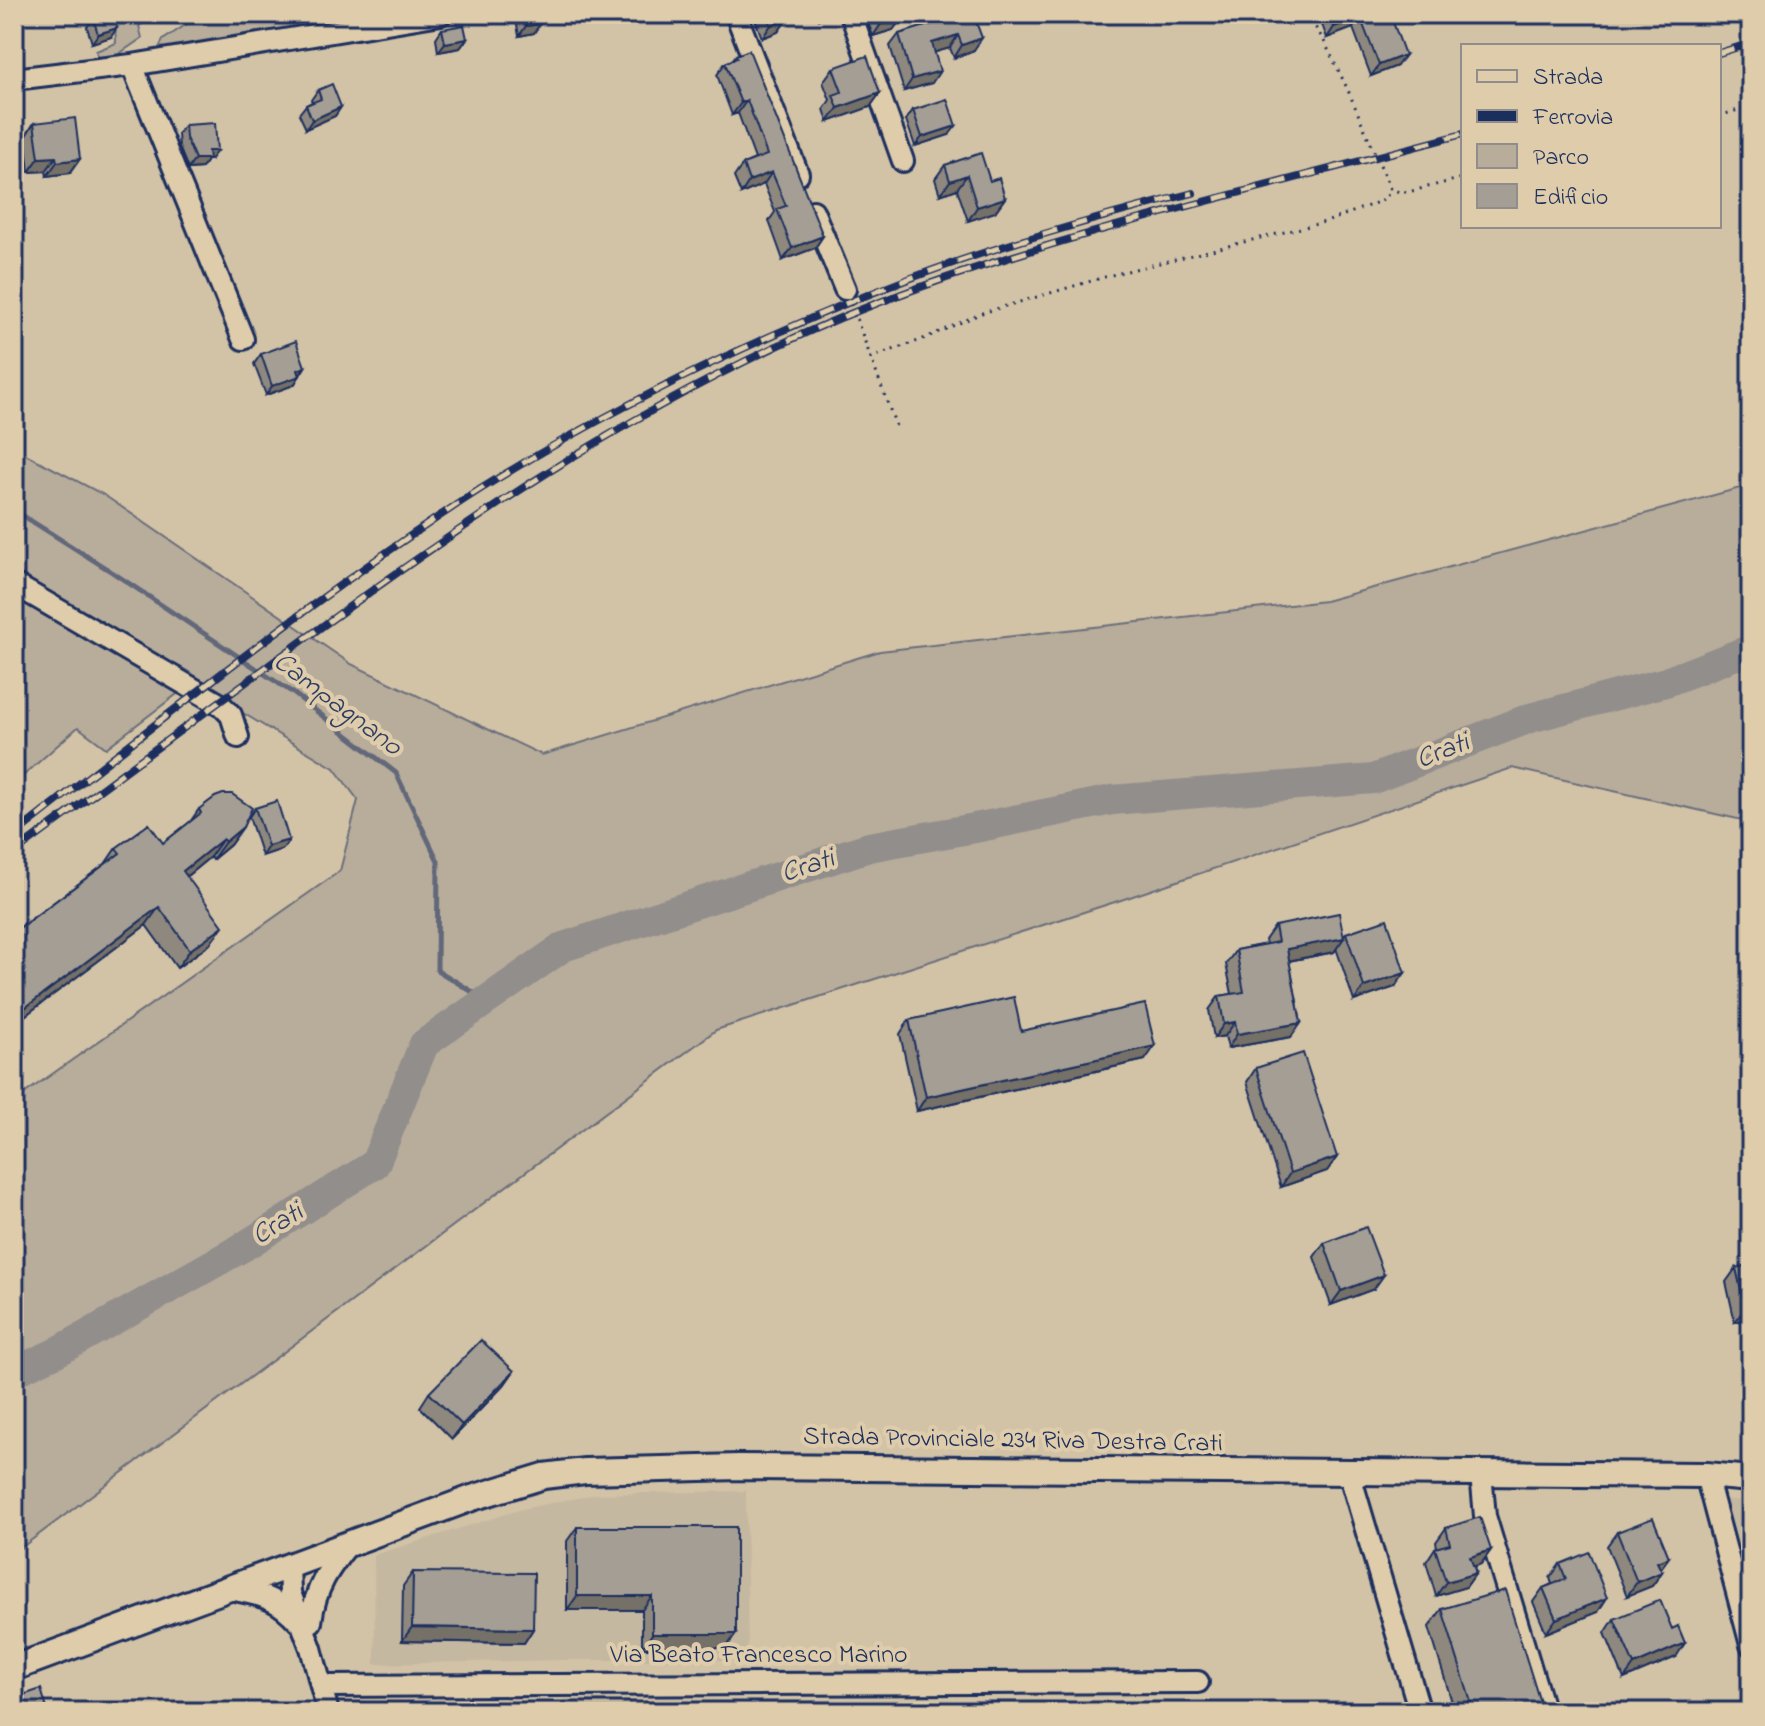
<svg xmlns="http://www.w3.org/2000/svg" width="1765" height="1726" font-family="'Indie Flower',sans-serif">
<rect width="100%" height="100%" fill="#d3c3a6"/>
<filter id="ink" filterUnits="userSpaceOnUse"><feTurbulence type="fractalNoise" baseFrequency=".0125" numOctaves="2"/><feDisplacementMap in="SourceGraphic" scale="16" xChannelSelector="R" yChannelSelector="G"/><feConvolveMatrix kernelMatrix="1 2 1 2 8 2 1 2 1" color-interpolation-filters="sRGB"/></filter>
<g filter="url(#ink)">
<path fill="#c5b8a1" d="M746 1491 748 1660H564L375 1664 374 1555 522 1509 596 1494Z
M1722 1499 1751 1501V1598Z
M564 1699 683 1701 686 1712H568Z
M915 1699 1090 1703 1092 1712H753L750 1701Z"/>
<path fill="#b8ad9b" stroke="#6a6e7c" stroke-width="2" d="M136 14H156L139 26 142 38 110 60 100 64 96 51 116 43 115 25Z
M202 14H335L342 16 343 14H370L371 16 161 51 159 48 163 40Z
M14 448 104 495 351 664 542 755 880 651 1325 601 1751 485V822L1512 768 1118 901 716 1030 14 1553V1101L340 871 358 800 334 768 14 575Z
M14 596 181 691 106 748 78 727 14 784Z"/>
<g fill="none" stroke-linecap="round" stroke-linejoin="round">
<path stroke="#62687a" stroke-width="5" d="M14 510 112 572 293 693 396 773 438 861 437 970 476 994 510 984"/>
<path stroke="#928e8c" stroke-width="30" d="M14 1372 55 1353 243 1247 375 1164 424 1044 563 947 869 847 975 828 1112 800 1373 779 1530 718 1666 682 1751 649"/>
<g stroke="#1b2f5e" stroke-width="26">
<path id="minor" d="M736 14 798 174
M851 14 903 161
M132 65 243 339
M14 79 132 65 441 14
M813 211 845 289
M14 584 221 705 231 715 238 737
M1349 1472 1420 1712
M1481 1474 1485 1516 1544 1712
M1706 1475 1751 1645
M289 1564 290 1593 311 1648 328 1712
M225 1588C258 1595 275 1595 299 1622
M311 1622C315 1587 329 1568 350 1542
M321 1686 1198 1682"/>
</g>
<g stroke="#1b2f5e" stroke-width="30">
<path id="major" d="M14 1668 472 1498 544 1476 585 1471 739 1467 1706 1475 1751 1479"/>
</g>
<path stroke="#1b2f5e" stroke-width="3" stroke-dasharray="2 6" stroke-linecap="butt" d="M1307 14 1324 41 1347 88 1390 188 1399 192H1408L1463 178
M1719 116 1751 106
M851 304 896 426
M870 358 921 340 982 313 1115 274 1329 221 1386 199 1390 188"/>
<use href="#minor" stroke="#dfccaa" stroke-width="20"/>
<use href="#major" stroke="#dfccaa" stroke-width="24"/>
<g stroke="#1b2f5e" stroke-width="8">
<path id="rail" d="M1719 53 1751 43
M14 835C166 716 317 595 479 490 554 443 633 401 712 363 801 321 890 283 983 253 1053 230 1123 211 1193 193
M14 853C100 790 186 726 272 663 451 531 635 404 840 318 954 271 1073 237 1192 205 1283 181 1373 158 1463 134"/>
</g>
<use href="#rail" stroke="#dfccaa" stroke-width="5" stroke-dasharray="15" stroke-linecap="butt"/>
</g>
<path fill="#8e887f" stroke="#1b2f5e" stroke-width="2" d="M515 14H539L534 33 519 36Z
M753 14H785L787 19 778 32 762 38Z
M865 14H901L902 18 893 30 873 36Z
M937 14H992L976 20 974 50 954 58 950 48 935 52 932 83 904 91 890 46 899 34 940 22Z
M1318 14H1390L1397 66 1371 76 1353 28 1327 38Z
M93 18 111 37 92 43 87 27Z
M442 29 467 39 460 48 438 52 436 38Z
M736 55 823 236 815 248 783 260 769 221 775 212 764 184 741 194 734 177 743 164 755 159 738 113 732 115 717 75 725 63 732 60Z
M833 68 880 93 870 107 828 122 824 109 830 100 823 82Z
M318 90 341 107 335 116 306 129 299 114 306 105 312 102 311 100Z
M913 110 949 135 915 146 906 120Z
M34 123 70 173 47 176 46 171 29 172 25 137Z
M185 125 210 160H207L202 168 188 169 179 147 178 134Z
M945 165 990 181 1005 198 995 212 968 221 957 189 940 195 935 179Z
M261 354 305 367 294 385 266 395 254 364Z
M255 808 289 840 283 849 262 856 249 817Z
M199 809 243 827 230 845 212 860 210 857 187 876 210 944 177 968 146 925 14 1024V932L105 864 116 848 163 843 190 822Z
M1275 926 1343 936 1346 933 1395 987 1354 1001 1336 948 1334 952 1289 961 1301 1023 1291 1037 1228 1048 1225 1036 1214 1038 1209 1010 1219 996 1232 994 1226 964 1236 950 1266 944 1265 940Z
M909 1020 1021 1031 1145 1060 917 1111 900 1034Z
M1256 1068 1337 1157 1327 1171 1281 1187 1247 1082Z
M1324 1243 1374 1289 1331 1305 1314 1257Z
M1736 1268 1751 1319 1735 1322 1726 1282Z
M514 1371 504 1385 452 1439 420 1407 429 1393Z
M577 1527 736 1634 726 1648H642V1610H567V1541Z
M1446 1528 1491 1550 1481 1564 1474 1567 1476 1573 1466 1587 1436 1596 1426 1562 1435 1548 1437 1547 1436 1542Z
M1617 1532 1669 1557 1660 1569 1662 1572 1652 1586 1627 1596 1607 1546Z
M1560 1564 1598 1612 1546 1633 1533 1602 1543 1588 1552 1584 1550 1578Z
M413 1572 533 1629 524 1643 402 1641 403 1586Z
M1442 1609 1543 1712H1455L1429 1627Z
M1614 1619 1676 1657 1624 1679 1605 1633Z"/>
<path fill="#746f68" stroke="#1b2f5e" stroke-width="2" d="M822 14H835L819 19Z
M971 14H992L964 25Z
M1360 17 1353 28 1327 38 1334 27Z
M902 18 893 30 873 36 881 24Z
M787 19 778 32 762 38 771 25Z
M540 24 534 33 519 36 526 26Z
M117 28 111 37 92 43 98 34Z
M958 35 950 48 923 56 932 43Z
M982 38 974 50 954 58 962 45Z
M467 39 460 48 438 52 445 43Z
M1405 55 1397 66 1371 76 1379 65Z
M940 71 932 83 904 91 912 79Z
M880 93 870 107 828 122 838 108Z
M747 100 738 113 732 115 741 103Z
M341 107 335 116 306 129 312 120Z
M956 126 949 135 915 146 922 137Z
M208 151H217L210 160H207L202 168 188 169 195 159Z
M56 157 46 171 29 172 39 158Z
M80 159 70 173 47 176 57 162Z
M772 172 764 184 741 194 749 181Z
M967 175 957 189 940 195 950 181Z
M1005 198 995 212 968 221 977 207Z
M823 236 815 248 783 260 792 248Z
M305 367 294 385 266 395 272 386 298 370Z
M243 827 230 845 212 860 225 842Z
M223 839 210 857 171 889 183 871Z
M289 840 283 849 262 856 268 846Z
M159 907 146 925 14 1024V1016Z
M223 926 210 944 177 968 190 950Z
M1344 938 1334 952 1277 963 1287 949Z
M1405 973 1395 987 1354 1001 1364 987Z
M1235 1022 1225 1036 1214 1038 1224 1024Z
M1301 1023 1291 1037 1228 1048 1237 1034Z
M1155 1046 1145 1060 917 1111 926 1097Z
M1337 1157 1327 1171 1281 1187 1290 1173Z
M1384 1275 1374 1289 1331 1305 1341 1291Z
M1751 1307V1319L1735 1322 1745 1308Z
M514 1371 504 1385 452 1439 462 1425Z
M1491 1550 1481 1564 1461 1571 1470 1557Z
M1669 1557 1659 1571 1657 1562Z
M1662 1572 1652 1586 1627 1596 1637 1582Z
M1476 1573 1466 1587 1436 1596 1446 1582Z
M577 1596H652L642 1610H567Z
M1607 1598 1598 1612 1546 1633 1556 1619Z
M412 1627 533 1629 524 1643 402 1641Z
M652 1634H736L726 1648H642Z
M1685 1643 1676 1657 1624 1679 1634 1665Z"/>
<path fill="#a59e94" stroke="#1b2f5e" stroke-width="2" d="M105 14H113L117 28 98 34 93 18Z
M524 14H539L540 24 526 26Z
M766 14H785L787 19 771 25Z
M878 14H901L902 18 881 24Z
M950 14H973L982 38 962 45 958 35 932 43 940 71 912 79 899 34 952 18Z
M1329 14H1390L1405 55 1379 65 1360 17 1334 27Z
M464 25 467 39 445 43 442 29Z
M749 50 823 236 792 248 777 209 786 206 772 172 749 181 743 164 767 155 747 100 741 103 725 63 737 58 736 55Z
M867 56 880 93 838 108 833 95 842 92 833 68Z
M332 84 341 107 312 120 306 105 321 99 318 90Z
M947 99 956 126 922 137 913 110Z
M75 118 80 159 57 162 56 157 39 158 34 123Z
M215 123 217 151H208L209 159H195L186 138 185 125Z
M981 153 990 181 999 178 1005 198 977 207 967 175 950 181 945 165Z
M296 341 305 367 298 370 300 376 272 386 261 354Z
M223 794H232L252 808 243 827 225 842 223 839 183 871 223 926 190 950 159 907 14 1016V932L120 853 116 848 149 824 163 843 201 813 199 809 215 797Z
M277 801 289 840 268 846 255 808Z
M1339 913 1344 938 1287 949 1301 1023 1237 1034 1235 1022 1224 1024 1219 996 1244 992 1236 950 1278 942 1275 926Z
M1387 919 1405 973 1364 987 1346 933Z
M1014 997 1021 1031 1145 1004 1155 1046 926 1097 909 1020Z
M1303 1053 1337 1157 1290 1173 1256 1068Z
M1366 1227 1384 1275 1341 1291 1324 1243Z
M1751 1264V1307L1745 1308 1736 1268Z
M481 1340 514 1371 462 1425 429 1393Z
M1480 1517 1491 1550 1470 1557 1476 1573 1446 1582 1435 1548 1450 1544 1446 1528Z
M1653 1518 1669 1557 1657 1562 1662 1572 1637 1582 1617 1532Z
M577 1527H736V1634H652V1596H577Z
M1589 1552 1607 1598 1556 1619 1543 1588 1566 1579 1560 1564Z
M413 1572 534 1573 533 1629 412 1627Z
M1505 1590 1543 1712H1474L1442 1609Z
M1660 1600 1672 1629 1678 1626 1685 1643 1634 1665 1614 1619Z
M41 1689 48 1712H14V1698Z
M446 1703 449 1712H414Z
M1088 1704 1090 1712H1061Z
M840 1709H892V1712H840Z"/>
</g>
<g text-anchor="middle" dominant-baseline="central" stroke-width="8" stroke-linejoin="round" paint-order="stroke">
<g font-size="26" fill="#1b2f5e" stroke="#dfccaa">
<text transform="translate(1013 1441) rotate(1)">Strada Provinciale 234 Riva Destra Crati</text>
<text x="759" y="1656">Via Beato Francesco Marino</text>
</g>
<g font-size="28" font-style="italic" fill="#2d3d65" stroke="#dfccaa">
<text transform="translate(337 705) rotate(37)">Campagnano</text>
<text transform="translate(1443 752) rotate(-21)">Crati</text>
<text transform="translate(808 867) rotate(-18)">Crati</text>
<text transform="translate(278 1225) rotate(-32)">Crati</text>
</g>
</g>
<rect width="1765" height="1726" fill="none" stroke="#dfccaa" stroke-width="48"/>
<rect x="24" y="24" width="1717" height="1678" fill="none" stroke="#1b2f5e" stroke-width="3" filter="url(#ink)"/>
<rect x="1461" y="44" width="260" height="184" fill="#dfccaa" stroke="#918d8c" stroke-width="2"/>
<rect x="1477" y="70" width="40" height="12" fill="#dfccaa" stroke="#918d8c" stroke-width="2"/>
<text x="1533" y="84" font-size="24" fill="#1b2f5e">Strada</text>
<rect x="1477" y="110" width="40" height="12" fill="#1b2f5e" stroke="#918d8c" stroke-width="2"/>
<text x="1533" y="124" font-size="24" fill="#1b2f5e">Ferrovia</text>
<rect x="1477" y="144" width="40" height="24" fill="#b8ad9b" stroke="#918d8c" stroke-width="2"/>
<text x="1533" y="164" font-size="24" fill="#1b2f5e">Parco</text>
<rect x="1477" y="184" width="40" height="24" fill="#a59e94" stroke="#918d8c" stroke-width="2"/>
<text x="1533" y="204" font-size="24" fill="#1b2f5e">Edificio</text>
</svg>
